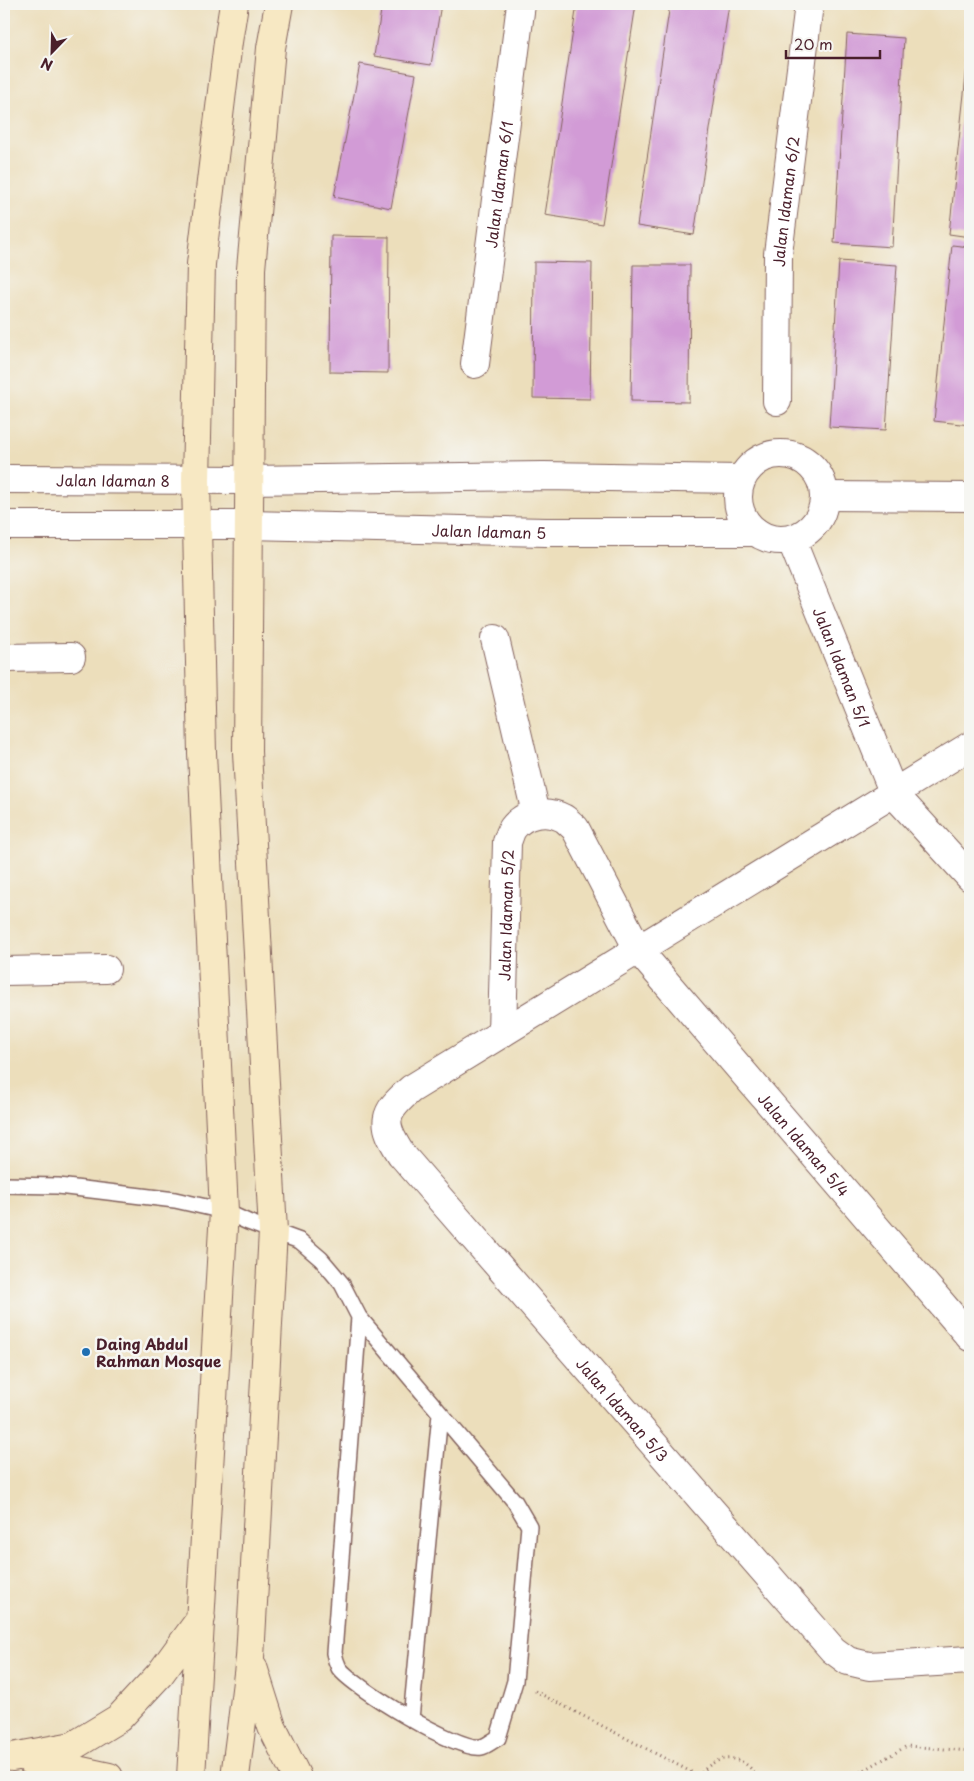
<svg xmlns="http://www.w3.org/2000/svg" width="974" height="1781" font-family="'Playpen Sans',sans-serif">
<rect width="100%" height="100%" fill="#f6f6f2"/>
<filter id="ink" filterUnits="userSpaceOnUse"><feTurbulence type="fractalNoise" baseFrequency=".02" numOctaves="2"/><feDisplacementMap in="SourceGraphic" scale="10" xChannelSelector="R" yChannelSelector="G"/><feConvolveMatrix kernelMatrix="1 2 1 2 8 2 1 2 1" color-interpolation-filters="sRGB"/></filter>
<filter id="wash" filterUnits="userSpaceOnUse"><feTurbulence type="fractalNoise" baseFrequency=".0096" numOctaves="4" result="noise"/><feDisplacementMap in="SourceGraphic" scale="20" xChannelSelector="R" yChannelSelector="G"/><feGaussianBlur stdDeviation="1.12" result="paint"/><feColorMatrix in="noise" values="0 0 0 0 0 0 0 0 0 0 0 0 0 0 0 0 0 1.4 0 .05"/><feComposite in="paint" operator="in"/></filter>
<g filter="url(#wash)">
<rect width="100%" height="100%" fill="#ecdebb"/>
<g id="blocks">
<path fill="#d29bd6" d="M382 4H441L431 65 374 56Z
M577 4H636L602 224 545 215Z
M670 4H729L694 235 637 226Z
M847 34 904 38 892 247 834 243Z
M969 47H970V237L949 234Z
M360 64 416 74 391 208 334 197Z
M331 236 389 237 388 373 330 372Z
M952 245 970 247V425L934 421Z
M839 261 897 265 886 430 829 427Z
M534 262 592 263 590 399 533 398Z
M633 265H690L689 402 631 401Z"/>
</g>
</g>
<g filter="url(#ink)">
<use href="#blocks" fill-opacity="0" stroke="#83625d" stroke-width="1"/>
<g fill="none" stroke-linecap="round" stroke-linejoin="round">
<g stroke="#83625d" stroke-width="18">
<path id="service" d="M4 1185 58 1186 175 1200 224 1211 248 1222 300 1241 321 1259 342 1284 359 1317 515 1502 529 1526 515 1681 498 1738C493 1740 487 1746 481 1747 457 1751 354 1688 339 1668 337 1664 335 1658 334 1653L359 1317
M411 1719 440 1414"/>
</g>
<g stroke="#83625d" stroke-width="30">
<g id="minor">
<path id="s1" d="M475 364 521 4"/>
<path id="s2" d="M777 401 778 254 809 4"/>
<circle cx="781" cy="497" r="43"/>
<path id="s3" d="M4 479 249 480 543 476 741 479"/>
<path d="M825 496 970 497"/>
<path id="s4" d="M4 525H248L546 532H756"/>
<path id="s5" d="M791 539 894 794 970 877"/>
<path d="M495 639 536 813"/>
<path d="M4 658 71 657"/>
<path id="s6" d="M970 746 411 1089C382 1114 381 1123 401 1154L833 1650 848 1661 869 1666 970 1660"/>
<path d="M4 971 106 969"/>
<path id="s7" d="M502 1033 507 842C509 838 510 832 513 828 524 813 547 809 563 818 567 820 571 825 575 828L639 951 970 1337"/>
</g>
</g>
<g stroke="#83625d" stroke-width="30">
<path id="secondary" d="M253 1667 272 1727 297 1777
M12 1757 73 1746 119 1718 160 1674 201 1618
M30 1760 109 1777
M191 1777 224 1211 202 753 196 480 201 264 228 42 234 4
M235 1777 250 1658 273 1231 247 752 251 269 271 48 279 4"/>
</g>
<path stroke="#83625d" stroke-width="3" stroke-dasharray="1 4" stroke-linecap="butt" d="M535 1691 699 1776
M699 1777C714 1753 743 1752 757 1777
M852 1777 907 1746 970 1751"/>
<use href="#service" stroke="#fff" stroke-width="15"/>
<use href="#minor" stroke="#fff" stroke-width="28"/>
<use href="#secondary" stroke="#f7e8c3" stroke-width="28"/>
</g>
</g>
<circle fill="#1f6fb2" stroke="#f6f6f2" stroke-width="2" cx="86" cy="1352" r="5"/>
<g text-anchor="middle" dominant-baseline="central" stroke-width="5" stroke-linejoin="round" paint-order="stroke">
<g font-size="15" fill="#4a1f2b" stroke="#f6f6f2">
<text stroke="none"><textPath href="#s1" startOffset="181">Jalan Idaman 6/1</textPath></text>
<text stroke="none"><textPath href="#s2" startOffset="200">Jalan Idaman 6/2</textPath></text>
<text stroke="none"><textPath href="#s3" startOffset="109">Jalan Idaman 8</textPath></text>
<text stroke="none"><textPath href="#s4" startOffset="485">Jalan Idaman 5</textPath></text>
<text stroke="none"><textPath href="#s5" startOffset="138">Jalan Idaman 5/1</textPath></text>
<text stroke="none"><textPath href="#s7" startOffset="118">Jalan Idaman 5/2</textPath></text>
<text stroke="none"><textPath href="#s7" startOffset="670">Jalan Idaman 5/4</textPath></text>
<text stroke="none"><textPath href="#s6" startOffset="1071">Jalan Idaman 5/3</textPath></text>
</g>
<g font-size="15" font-weight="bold" fill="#4a1f2b" stroke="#f6f6f2" text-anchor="start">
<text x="96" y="1343">Daing Abdul<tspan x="96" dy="17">Rahman Mosque</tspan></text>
</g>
</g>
<rect width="974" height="1781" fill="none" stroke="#f6f6f2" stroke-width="20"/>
<g transform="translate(52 52) rotate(203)" stroke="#f6f6f2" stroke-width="4" paint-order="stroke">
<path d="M0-4L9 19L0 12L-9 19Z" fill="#4a1f2b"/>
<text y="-8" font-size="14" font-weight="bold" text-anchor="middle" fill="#4a1f2b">N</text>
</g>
<path d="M786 50v8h94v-8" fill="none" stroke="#4a1f2b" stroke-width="2.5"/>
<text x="794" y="50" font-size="15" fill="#4a1f2b" stroke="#f6f6f2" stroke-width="4" paint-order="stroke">20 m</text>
</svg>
